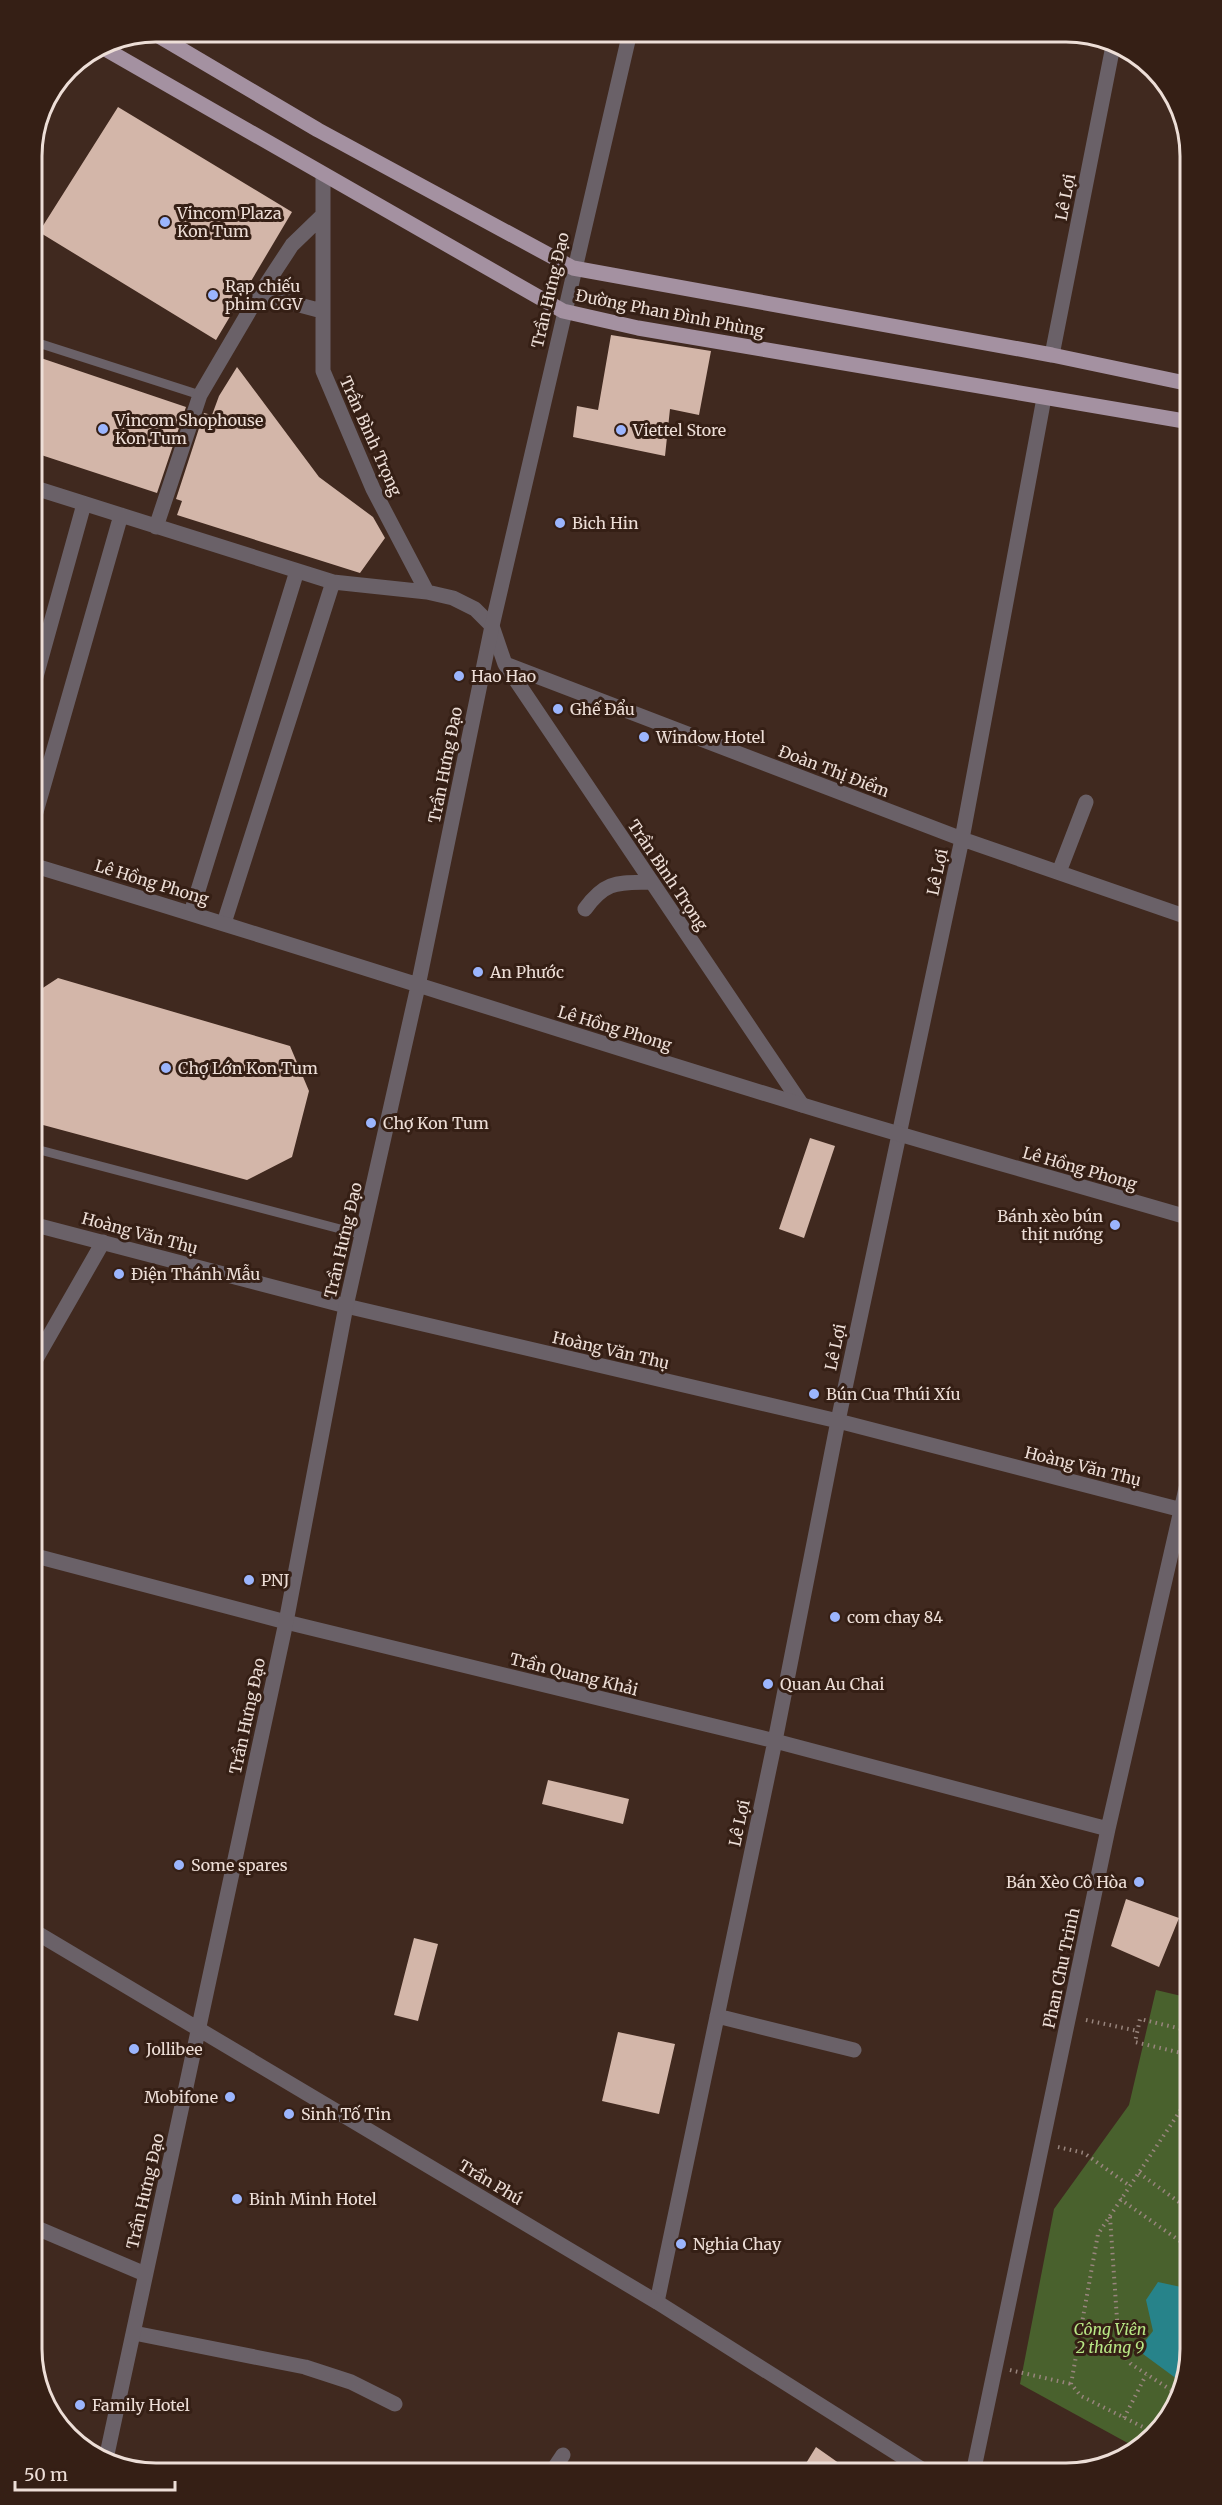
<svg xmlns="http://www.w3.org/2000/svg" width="1222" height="2505" font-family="Merriweather,serif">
<rect width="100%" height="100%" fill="#40291f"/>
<path fill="#49612d" d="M1156 1990 1190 1998V2350L1169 2419 1135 2447 1020 2384 1054 2209 1129 2105Z"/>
<path fill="#27838a" d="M1190 2277V2350L1181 2382 1143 2354 1142 2345 1153 2331 1146 2300 1158 2282 1181 2287Z"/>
<path fill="#d3b6a9" d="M118 107 292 212 216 340 39 232Z
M611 335 711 351 699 415 670 409 665 456 573 437 577 406 598 410Z
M32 355 186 407 157 493 32 452Z
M237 367 319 477 373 517 385 538 360 573 177 515 182 501 176 499 204 413 212 415 219 396Z
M58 978 290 1046 309 1091 292 1157 247 1180 32 1122V995Z
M810 1138 835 1146 804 1238 779 1229Z
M548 1780 629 1799 623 1824 542 1804Z
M1126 1899 1179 1918 1159 1967 1111 1946Z
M414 1938 438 1944 418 2021 394 2015Z
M618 2032 675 2044 659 2114 602 2101Z
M816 2447 853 2473H800Z"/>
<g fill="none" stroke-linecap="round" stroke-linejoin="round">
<path stroke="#98857d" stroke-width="4" stroke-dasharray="1.5 4.5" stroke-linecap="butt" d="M1086 2020 1138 2031
M1190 2055 1135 2042 1140 2019 1190 2031
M1058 2147 1084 2153 1130 2186
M1139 2173 1190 2210
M1120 2199 1190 2248
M1110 2217 1119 2348 1131 2364 1177 2394
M1010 2370 1071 2384
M1124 2418 1146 2375
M1153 2432 1081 2396 1071 2384 1098 2234 1190 2096"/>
<path stroke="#6a6168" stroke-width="9" d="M32 341 200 395
M32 1148 363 1235"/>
<path stroke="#6a6168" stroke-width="15" d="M323 176V371L373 489 427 592
M254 303 277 299 322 311
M1052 355 1113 46
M32 487 333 582 427 592 453 598 475 609 492 626 505 664 962 839 1190 918
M156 527 200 395 254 303 292 245 323 215
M505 664 802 1105
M32 691 84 504
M32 826 121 515
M1059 872 1086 802
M585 909C606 880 618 883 651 882
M191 913 297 571
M224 923 333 582
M32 1224 346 1306 838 1421 1182 1510
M32 1366 103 1242
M32 1555 286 1622 775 1741 1108 1829
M717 2016 854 2050
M32 2226 145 2274
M657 2302 775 1741 838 1421 962 839 1044 398
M134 2333 305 2367 351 2382 395 2404
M551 2473 563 2455
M973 2473 1108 1829 1190 1471"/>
<path stroke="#6a6168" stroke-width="15" d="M32 865C288 942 543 1026 799 1104 929 1144 1060 1180 1190 1218
M32 1930 657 2302 928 2473
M106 2459 286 1622 346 1306 418 986 492 626 630 32"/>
<path stroke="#a491a1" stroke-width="15" d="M152 32 318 130 573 268 1052 355 1190 384
M100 46 563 311 638 328 1190 422"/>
</g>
<g fill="#9bb5fd" stroke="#351f15" stroke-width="2">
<circle cx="165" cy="222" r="6"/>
<circle cx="213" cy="295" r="6"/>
<circle cx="103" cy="429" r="6"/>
<circle cx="621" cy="430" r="6"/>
<circle cx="560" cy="523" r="6"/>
<circle cx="459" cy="676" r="6"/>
<circle cx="558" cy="709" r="6"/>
<circle cx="644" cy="737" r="6"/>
<circle cx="478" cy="972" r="6"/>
<circle cx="166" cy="1068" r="6"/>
<circle cx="371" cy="1123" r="6"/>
<circle cx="1115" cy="1225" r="6"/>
<circle cx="119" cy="1274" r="6"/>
<circle cx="814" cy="1394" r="6"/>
<circle cx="249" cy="1580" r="6"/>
<circle cx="835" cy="1617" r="6"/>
<circle cx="768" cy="1684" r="6"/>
<circle cx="179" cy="1865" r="6"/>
<circle cx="1139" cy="1882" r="6"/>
<circle cx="134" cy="2049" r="6"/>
<circle cx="230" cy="2097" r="6"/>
<circle cx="289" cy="2114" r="6"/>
<circle cx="237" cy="2199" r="6"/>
<circle cx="681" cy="2244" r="6"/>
<circle cx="80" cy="2405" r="6"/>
</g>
<g text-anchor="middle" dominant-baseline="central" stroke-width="6" stroke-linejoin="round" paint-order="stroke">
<g font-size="16" fill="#edded7" stroke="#351f15">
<text transform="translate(1065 197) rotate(-79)">Lê Lợi</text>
<text transform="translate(550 290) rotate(-77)">Trần Hưng Đạo</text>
<text transform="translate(670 313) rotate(11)">Đường Phan Đình Phùng</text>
<text transform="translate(371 436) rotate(66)">Trần Bình Trọng</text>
<text transform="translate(445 765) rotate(-79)">Trần Hưng Đạo</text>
<text transform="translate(834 771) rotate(21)">Đoàn Thị Điểm</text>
<text transform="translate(937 872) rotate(-78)">Lê Lợi</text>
<text transform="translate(668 875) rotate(56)">Trần Bình Trọng</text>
<text transform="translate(152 882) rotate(17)">Lê Hồng Phong</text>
<text transform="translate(615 1028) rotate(17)">Lê Hồng Phong</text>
<text transform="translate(1080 1168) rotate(16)">Lê Hồng Phong</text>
<text transform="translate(140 1233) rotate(15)">Hoàng Văn Thụ</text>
<text transform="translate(343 1240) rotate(-77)">Trần Hưng Đạo</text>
<text transform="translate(835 1347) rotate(-78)">Lê Lợi</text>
<text transform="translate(611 1350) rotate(13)">Hoàng Văn Thụ</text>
<text transform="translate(1083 1466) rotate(14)">Hoàng Văn Thụ</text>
<text transform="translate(574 1674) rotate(14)">Trần Quang Khải</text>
<text transform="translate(247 1716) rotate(-78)">Trần Hưng Đạo</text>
<text transform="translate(739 1823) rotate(-78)">Lê Lợi</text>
<text transform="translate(1061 1968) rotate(-78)">Phan Chu Trinh</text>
<text transform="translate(491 2182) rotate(31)">Trần Phú</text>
<text transform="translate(145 2191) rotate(-77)">Trần Hưng Đạo</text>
</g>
<g font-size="16" fill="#edded7" stroke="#351f15" text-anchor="start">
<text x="177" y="213">Vincom Plaza<tspan x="177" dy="18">Kon Tum</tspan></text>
<text x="225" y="286">Rạp chiếu<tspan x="225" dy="18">phim CGV</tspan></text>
<text x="115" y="420">Vincom Shophouse<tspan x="115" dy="18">Kon Tum</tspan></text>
<text x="633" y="430">Viettel Store</text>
<text x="572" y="523">Bich Hin</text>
<text x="471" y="676">Hao Hao</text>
<text x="570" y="709">Ghế Đẩu</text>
<text x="656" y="737">Window Hotel</text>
<text x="490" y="972">An Phước</text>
<text x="178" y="1068">Chợ Lớn Kon Tum</text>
<text x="383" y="1123">Chợ Kon Tum</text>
<text x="1103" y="1216" text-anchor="end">Bánh xèo bún<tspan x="1103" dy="18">thịt nướng</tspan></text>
<text x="131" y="1274">Điện Thánh Mẫu</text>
<text x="826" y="1394">Bún Cua Thúi Xíu</text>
<text x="261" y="1580">PNJ</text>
<text x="847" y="1617">com chay 84</text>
<text x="780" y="1684">Quan Au Chai</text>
<text x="191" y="1865">Some spares</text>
<text x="1127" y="1882" text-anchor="end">Bán Xèo Cô Hòa</text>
<text x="146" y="2049">Jollibee</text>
<text x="218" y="2097" text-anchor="end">Mobifone</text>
<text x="301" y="2114">Sinh Tố Tin</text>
<text x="249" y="2199">Binh Minh Hotel</text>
<text x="693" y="2244">Nghia Chay</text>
<text x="92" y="2405">Family Hotel</text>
</g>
<g font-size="16" font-style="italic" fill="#b8e785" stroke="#351f15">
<text x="1110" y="2329">Công Viên<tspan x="1110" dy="18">2 tháng 9</tspan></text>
</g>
</g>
<path d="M0 0H1222V2505H0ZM156 42H1066A114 114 0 0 1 1180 156V2349A114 114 0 0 1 1066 2463H156A114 114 0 0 1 42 2349V156A114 114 0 0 1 156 42Z" fill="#351f15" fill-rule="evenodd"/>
<path fill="none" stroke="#edded7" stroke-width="3" d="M156 42H1066A114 114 0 0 1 1180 156V2349A114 114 0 0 1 1066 2463H156A114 114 0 0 1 42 2349V156A114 114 0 0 1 156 42Z"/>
<path d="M15 2481v9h160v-9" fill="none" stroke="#edded7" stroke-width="3"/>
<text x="24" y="2481" font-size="18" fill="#edded7" stroke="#351f15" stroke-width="4.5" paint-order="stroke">50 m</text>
</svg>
